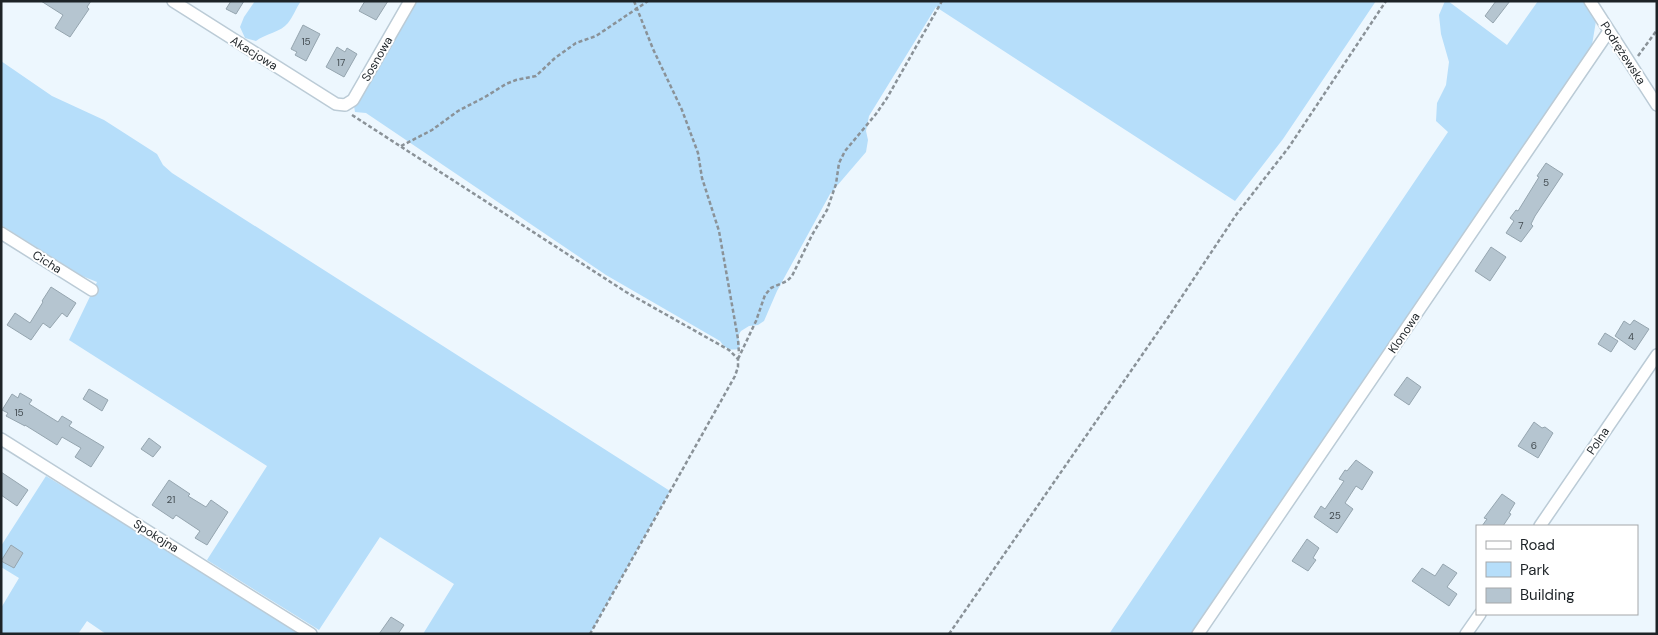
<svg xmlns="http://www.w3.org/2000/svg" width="1658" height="635" font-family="'DM Sans',sans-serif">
<rect width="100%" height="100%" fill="#edf7fe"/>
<path fill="#b6defa" d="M255 1H301C296 8 293 17 288 23 281 32 265 34 256 41L245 38 240 27 244 17Z
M414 1H1376L1283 139 1235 201 936 7 869 116 866 131 868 140 866 152 830 194 777 291 764 321 758 325 749 326 741 331 738 336 740 345 738 349C729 351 725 348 720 341L606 275 366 113 355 112 354 106 357 101Z
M1445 1H1448L1507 45 1538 1H1583L1596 21 1592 45 1193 634H1109L1448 132 1436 121 1437 103 1446 85 1449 62 1441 34 1439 15Z
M1 61 52 96 104 120 157 154 163 165 172 173 670 491 590 634H423L454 584 380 537 319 630 207 560 267 466 69 340 97 282 82 276 1 225Z
M46 476 178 556 301 634H106L87 621 78 634H1V608L19 578 1 567V546Z"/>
<path fill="#b5c5d0" stroke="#95a5af" d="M41 1H91L87 7 89 9 70 37 55 28 63 15Z
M231 1H244L236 14 226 9Z
M365 1H388L376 20 359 11Z
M1496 1H1510L1493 23 1485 16Z
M303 25 320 34 306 61 295 55 297 52 291 49Z
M337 47 345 52 347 48 357 54 344 77 326 67Z
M1546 163 1563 174 1535 216 1531 224 1533 226 1521 242 1506 233 1514 221 1510 218 1516 210 1518 211 1539 177 1537 176Z
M1491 247 1506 257 1490 281 1475 271Z
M51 287 76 303 67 317 62 313 50 328 43 323 31 340 7 325 15 313 30 323 43 302 42 301Z
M1634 320 1649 329 1635 350 1615 336 1624 321 1630 325Z
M1605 333 1618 341 1611 352 1598 344Z
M1407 377 1421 387 1409 405 1394 395Z
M89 389 108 400 102 411 83 399Z
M20 393 32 400 29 404 58 422 62 416 72 422 69 426 104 447 91 467 75 457 81 448 62 437 57 445 25 425V426L6 416 8 413 2 410 12 394 18 398Z
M1534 422 1542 428 1545 427 1553 433 1538 458 1518 446Z
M149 438 161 447 153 457 141 449Z
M1356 460 1373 472 1362 490 1356 486 1345 503 1353 509 1337 533 1314 517 1321 506 1325 509 1344 481 1339 479 1345 470 1347 471Z
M1 472 28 490 17 506 1 495Z
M169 480 190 494 188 496 206 507 211 500 228 512 207 545 195 538 200 531 176 515 173 519 152 505Z
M1502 494 1515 503 1509 513 1511 514 1503 526H1482L1487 519 1484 518Z
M1307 539 1319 548 1313 558 1316 560 1308 571 1292 561Z
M11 545 23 553 14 568 1 561Z
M1443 564 1457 573 1447 587 1457 594 1449 606 1412 581 1422 568 1435 576Z
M391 617 404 625 398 634H379Z"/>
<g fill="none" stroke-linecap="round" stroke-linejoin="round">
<g stroke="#bbcbd6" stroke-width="14">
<path id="minor" d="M173 1 336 104 345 105 353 100 410 1
M1590 1 1657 105
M1 233 92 290
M1 439 311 634
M1540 526 1657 355
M1198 634 1609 31
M1466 634 1480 614"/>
</g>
<path stroke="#8a9298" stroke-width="2.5" stroke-dasharray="4 2.5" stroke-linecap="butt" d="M634 1 653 49 682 110 698 153 702 178 719 231 738 339 739 354
M1638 56 1657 30
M352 115 626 292 729 350 738 359V367L735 376 590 634
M401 146 432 130 458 111 485 97 506 84 516 80 536 76 555 58 576 43 596 36 648 1
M738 359 756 321 765 295 771 288 787 281 792 276 812 235 827 210 836 184 839 163 845 151 876 114 887 98 942 1
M949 634 1169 316 1236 215 1289 147 1386 1"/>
<use href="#minor" stroke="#fff" stroke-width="11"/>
</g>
<g text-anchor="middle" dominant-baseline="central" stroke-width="4" stroke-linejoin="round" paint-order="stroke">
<g font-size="10" fill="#434c51">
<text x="306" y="41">15</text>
<text x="341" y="62">17</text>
<text x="1546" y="182">5</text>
<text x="1521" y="225">7</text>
<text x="1631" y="336">4</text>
<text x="19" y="412">15</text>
<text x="1534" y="445">6</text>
<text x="171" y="499">21</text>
<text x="1335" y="515">25</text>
</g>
<g font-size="12" fill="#1d2327" stroke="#fff">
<text transform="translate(254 53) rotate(32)">Akacjowa</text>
<text transform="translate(1623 53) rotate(57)">Podrężewska</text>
<text transform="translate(377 59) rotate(-60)">Sosnowa</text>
<text transform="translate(47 262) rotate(32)">Cicha</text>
<text transform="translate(1404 333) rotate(-56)">Klonowa</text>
<text transform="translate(1598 441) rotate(-56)">Polna</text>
<text transform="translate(156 536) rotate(32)">Spokojna</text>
</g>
</g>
<rect width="1658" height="635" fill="none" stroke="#1d2327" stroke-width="5"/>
<rect x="1476" y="525" width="162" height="90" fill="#ffffff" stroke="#a5a7a9"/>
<rect x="1486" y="541" width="25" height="8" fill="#ffffff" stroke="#a5a7a9"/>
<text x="1520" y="550" font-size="15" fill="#1d2327">Road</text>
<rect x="1486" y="562" width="25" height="15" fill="#b6defa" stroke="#a5a7a9"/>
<text x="1520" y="575" font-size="15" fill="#1d2327">Park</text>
<rect x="1486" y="588" width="25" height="15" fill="#b5c5d0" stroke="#a5a7a9"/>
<text x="1520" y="600" font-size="15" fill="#1d2327">Building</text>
</svg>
